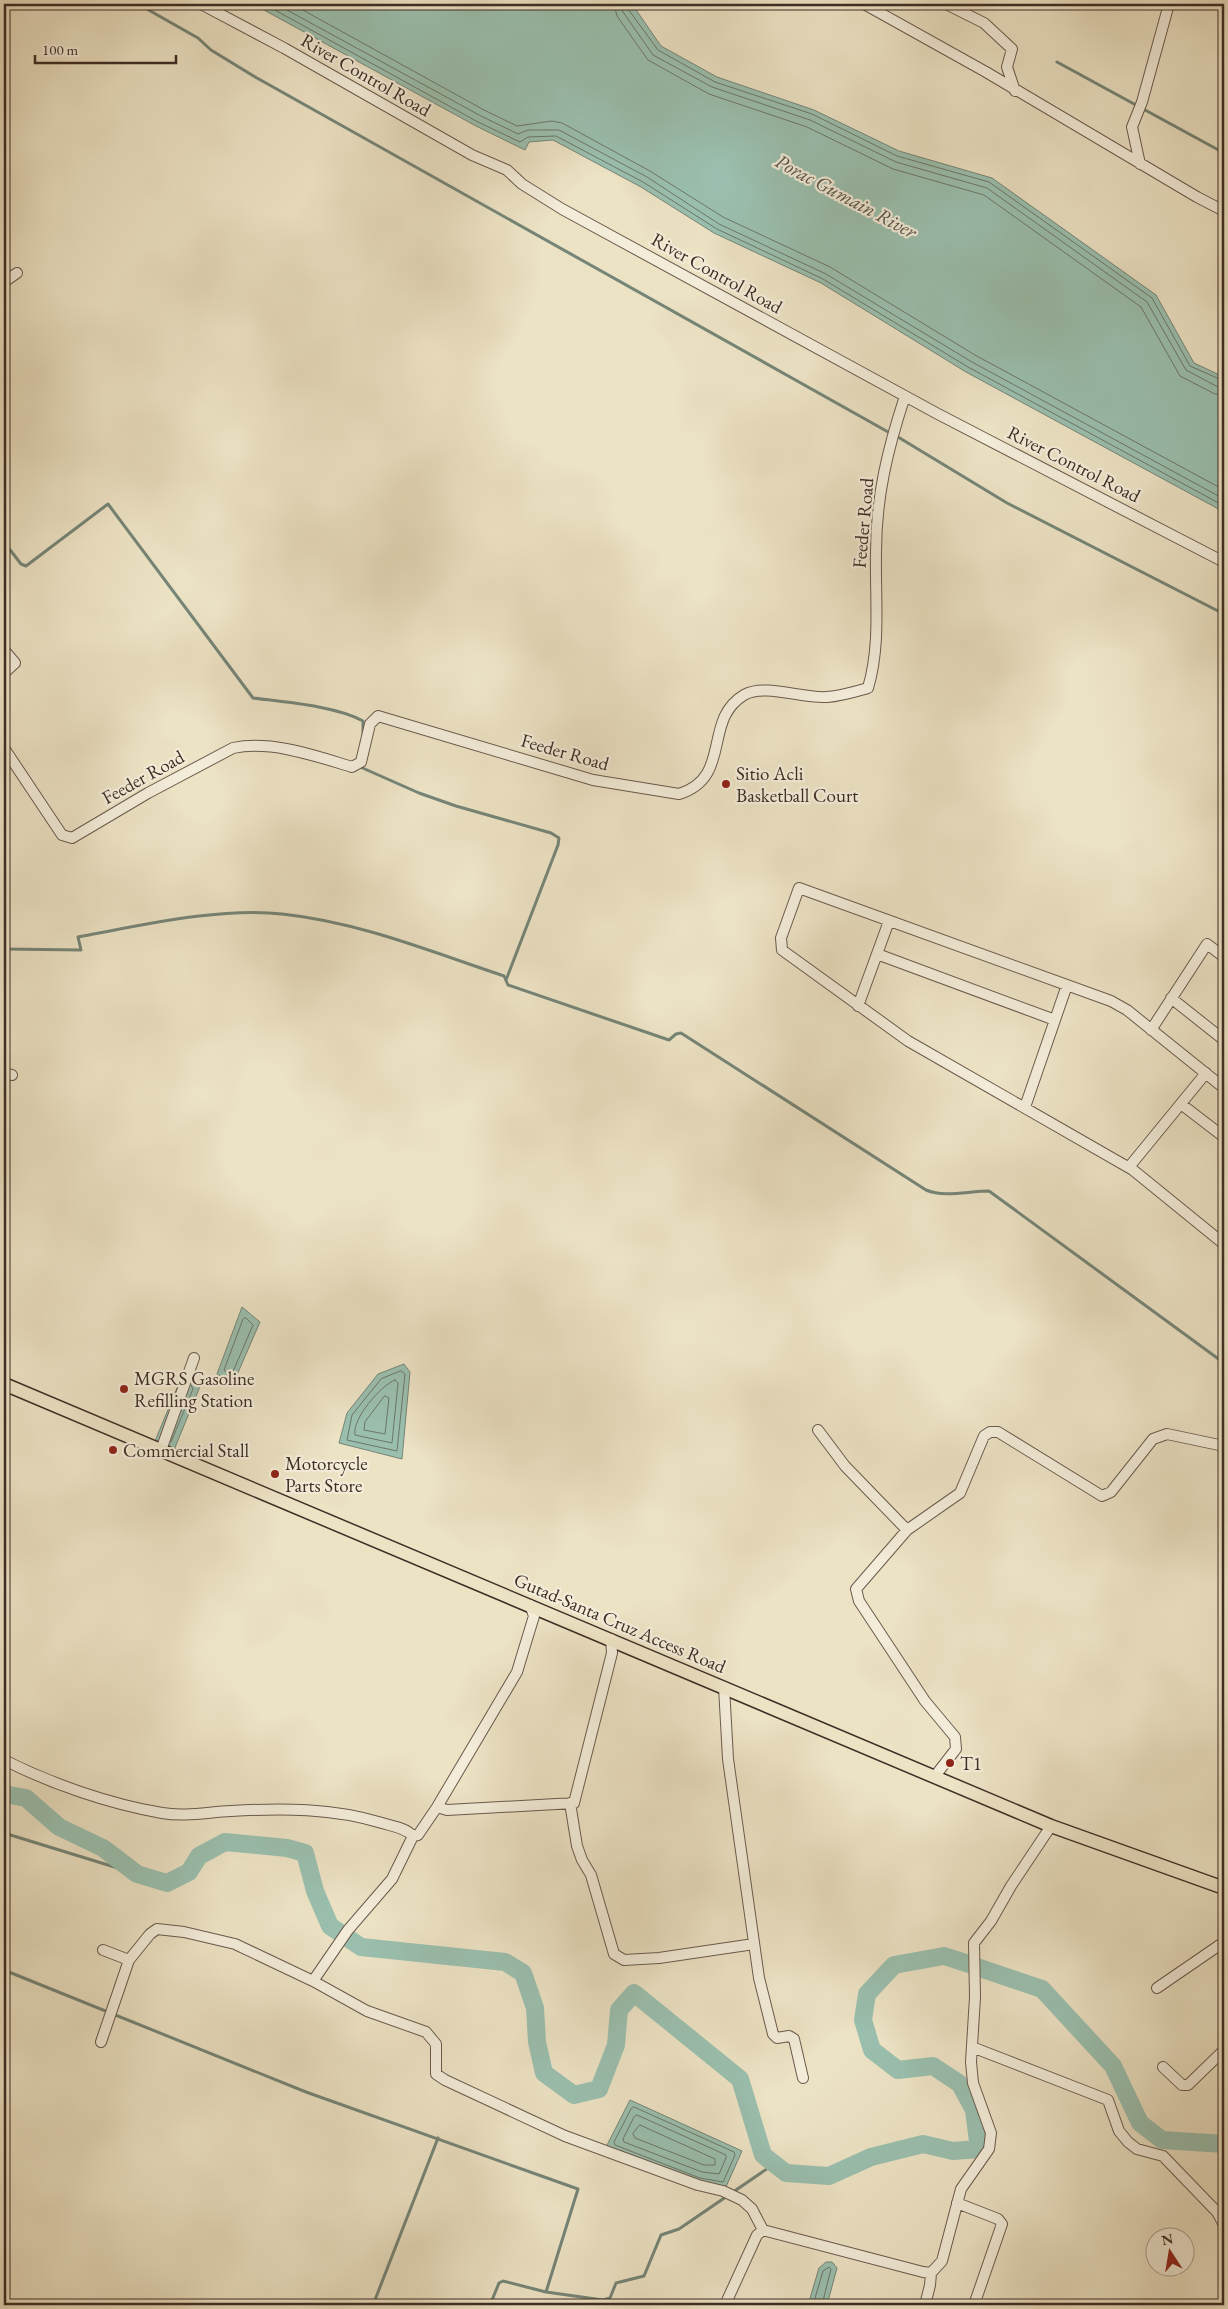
<svg xmlns="http://www.w3.org/2000/svg" width="1228" height="2309" font-family="'EB Garamond',serif">
<rect width="100%" height="100%" fill="#ece2c4"/>
<filter id="stains"><feTurbulence type="fractalNoise" baseFrequency=".004" numOctaves="4"/><feColorMatrix values="0 0 0 0 .2 0 0 0 0 .09 0 0 0 0 .02 0 0 0 .5 -.17"/></filter>
<radialGradient id="worn" r=".72"><stop offset=".6" stop-color="#630" stop-opacity="0"/><stop offset="1" stop-color="#630" stop-opacity=".3"/></radialGradient>
<path fill="#9abfae" stroke="#758577" d="M253 4H632L661 46 717 77 814 110 899 151 992 178 1156 295 1194 363 1224 377V512L966 372 821 283 714 233 641 187 553 140 529 142 525 150 476 126Z
M242 1307 260 1322 233 1384 217 1374Z
M404 1364 410 1372 402 1459 339 1443 347 1413 378 1374Z
M182 1376 201 1384 174 1450 155 1441Z
M630 2100 742 2151 725 2189 699 2183 606 2147Z
M826 2262H832L837 2268 827 2305H808L819 2268Z"/>
<g fill="none" stroke-linecap="round" stroke-linejoin="round">
<path stroke="#6c766a" stroke-width="1" d="M264 4 478 122 520 142 528 137 556 136 643 182 717 229 823 279 968 367 1224 506
M276 4 481 116 518 134 528 130H559L647 177 719 224 826 274 972 362 1224 499
M292 4 484 110 517 126 552 121 562 123 650 171 723 217 830 267 975 355 1224 490
M614 4 617 16 648 60 709 94 807 127 893 169 984 195 1141 307 1180 376 1215 394 1224 395
M621 4 623 12 653 55 712 87 810 120 896 162 987 188 1147 302 1186 370 1218 387 1224 388
M627 4 628 9 658 50 715 82 812 114 897 156 989 182 1152 298 1190 366 1224 381
M246 1318 253 1325 232 1374 229 1375 224 1370 243 1319Z
M401 1371 405 1374 397 1451 347 1440 352 1415 381 1379Z
M395 1380 398 1383 392 1443 355 1435C352 1419 380 1386 395 1380Z
M385 1396 389 1398 385 1434 364 1430 365 1422Z
M171 1442 193 1389 191 1385
M634 2107 734 2152 735 2155 723 2182 700 2178 615 2145 614 2142 631 2109Z
M637 2115 726 2155V2158L719 2174 702 2172 624 2142 623 2139 634 2117Z
M640 2125 715 2159V2165H704L635 2138 633 2134Z
M813 2305 823 2271 829 2267 831 2269 822 2305"/>
<path stroke="#758577" stroke-width="3" d="M138 4 198 38 211 50 257 78 890 433
M1057 62 1224 153
M898 437 1007 503 1224 614
M4 542 21 564 26 566 108 504 253 698C284 702 336 706 363 721V733
M358 766 419 793 456 806 551 833 559 838 558 845 506 980
M4 949 81 950 78 937 83 936C143 925 222 907 282 914 359 922 432 952 504 976L508 985 669 1040 676 1034 681 1033 926 1190C945 1198 968 1191 989 1191L1224 1363
M4 1833 121 1869H130
M4 1970 306 2092 578 2189 546 2292 603 2300 610 2298 616 2283 644 2276 661 2235 679 2229 774 2164
M373 2305 438 2138
M490 2305 499 2283 503 2281 546 2292"/>
<path stroke="#9abfae" stroke-width="18" d="M4 1794 26 1798 59 1827 103 1848 137 1874 167 1883 189 1872 199 1856 225 1842 287 1848 305 1853 315 1891 330 1926 361 1947 505 1962 523 1973 535 2008 537 2042 544 2073 574 2095 599 2089 616 2045 619 2010 634 1993 740 2079 763 2155 786 2173 829 2176 871 2157 923 2144 953 2151 979 2149 974 2110 960 2084 933 2066 898 2070 872 2050 863 2020 867 1994 894 1965 944 1956 969 1964
M977 1967 1042 1989 1113 2066 1140 2123 1162 2140 1224 2144"/>
<g stroke="#6a5a4d" stroke-width="12">
<path id="minor" d="M201 4 284 48 472 155 507 170 522 184 562 209 938 414 1224 562
M864 4 986 72 1197 197 1224 211
M946 4 984 23 1012 49 1007 67 1015 91
M1140 164 1132 127 1142 102 1169 4
M4 282 17 273
M4 650 15 663 4 673
M4 748 62 835 72 838 148 793 233 748C271 740 316 756 352 767L361 762 370 724 378 716 593 780 679 794C733 777 702 720 744 695 764 683 803 699 827 697 841 696 854 692 868 688 881 644 875 598 876 552 876 496 888 448 905 396
M877 954 1055 1020
M1171 998 1224 1040
M858 1006 889 921
M1151 1030 1207 944 1224 957
M4 1073 12 1075
M1224 1088 1127 1010 1111 1001 799 888 781 938 782 950 908 1041 1133 1170 1224 1244
M1181 1104 1224 1137
M1025 1107 1067 985
M1129 1167 1206 1073
M818 1430 845 1466 907 1530
M161 1450 194 1358
M724 1687 728 1759 759 1978 773 2034 777 2038 789 2036 794 2039 803 2078
M4 1760C52 1784 109 1804 162 1813 185 1817 208 1812 231 1811 282 1808 333 1808 382 1823 392 1826 406 1828 413 1836
M935 1776 956 1749 955 1737 925 1701 859 1601 856 1589 907 1530 960 1493 984 1436 990 1432H998L1102 1496 1111 1492 1153 1439 1167 1434 1224 1446
M570 1803 577 1846 582 1860 591 1875 614 1954 624 1960 659 1958 754 1944
M437 1807 447 1810 574 1803 612 1653 611 1639
M103 1950 129 1960 150 1934 157 1929 184 1932 235 1944 313 1981 348 1930 392 1879 413 1836 418 1835 437 1807 517 1672 534 1616 530 1605
M313 1981 367 2011 426 2032 436 2044V2074L445 2080 565 2136 698 2185 723 2191 742 2200 752 2209 763 2230
M1157 1988 1224 1942
M101 2042 129 1960
M972 2047 1108 2100 1119 2131 1128 2142 1137 2149 1163 2156 1217 2212 1224 2225
M1163 2067 1182 2085H1188L1224 2050
M957 2203 998 2219 1002 2224 974 2305
M725 2305 757 2235 763 2230 923 2272 931 2273 942 2261 961 2189 989 2149 991 2133 973 2083 971 2062 975 1997 974 1943 991 1921 1011 1886 1051 1826
M925 2305 930 2285 931 2273"/>
</g>
<g stroke="#3e2d25" stroke-width="15">
<path id="major" d="M4 1384 1051 1826 1224 1888"/>
</g>
<use href="#minor" stroke="#f3ecd9" stroke-width="10"/>
<use href="#major" stroke="#ece2c4" stroke-width="12"/>
</g>
<g fill="#8f2418" stroke="#f3ecd9" stroke-width="2">
<circle cx="726" cy="784" r="5"/>
<circle cx="124" cy="1389" r="5"/>
<circle cx="113" cy="1450" r="5"/>
<circle cx="275" cy="1474" r="5"/>
<circle cx="950" cy="1763" r="5"/>
</g>
<g text-anchor="middle" dominant-baseline="central" stroke-width="4.5" stroke-linejoin="round" paint-order="stroke">
<g font-size="19" fill="#3e2d25" stroke="#f3ecd9">
<text transform="translate(366 75) rotate(30)">River Control Road</text>
<text transform="translate(717 273) rotate(29)">River Control Road</text>
<text transform="translate(1074 464) rotate(27)">River Control Road</text>
<text transform="translate(863 523) rotate(-85)">Feeder Road</text>
<text transform="translate(565 752) rotate(16)">Feeder Road</text>
<text transform="translate(143 777) rotate(-29)">Feeder Road</text>
<text transform="translate(620 1623) rotate(23)">Gutad-Santa Cruz Access Road</text>
</g>
<g font-size="19" fill="#3e2d25" stroke="#f3ecd9" text-anchor="start">
<text x="736" y="773">Sitio Acli<tspan x="736" dy="22">Basketball Court</tspan></text>
<text x="134" y="1378">MGRS Gasoline<tspan x="134" dy="22">Refilling Station</tspan></text>
<text x="123" y="1450">Commercial Stall</text>
<text x="285" y="1463">Motorcycle<tspan x="285" dy="22">Parts Store</tspan></text>
<text x="960" y="1763">T1</text>
</g>
<g font-size="20" font-style="italic" fill="#555247" stroke="#f3ecd9">
<text transform="translate(846 196) rotate(28)">Porac Gumain River</text>
</g>
</g>
<rect width="1228" height="2309" fill="none" stroke="#ece2c4" stroke-width="20"/>
<rect x="5" y="5" width="1218" height="2299" fill="none" stroke="#3e2d25" stroke-width="2.5"/>
<rect x="10" y="10" width="1208" height="2289" fill="none" stroke="#3e2d25"/>
<g transform="translate(1170 2252) rotate(348)"><circle r="24" fill="#f3ecd9" stroke="#aba091"/>
<path d="M0-4L9 19L0 12L-9 19Z" fill="#8f2418"/>
<text y="-8" font-size="14" font-weight="bold" text-anchor="middle" fill="#3e2d25">N</text>
</g>
<path d="M35 55v8h141v-8" fill="none" stroke="#3e2d25" stroke-width="2.5"/>
<text x="42" y="55" font-size="15" fill="#3e2d25" stroke="#f3ecd9" stroke-width="4" paint-order="stroke">100 m</text>
<rect width="100%" height="100%" filter="url(#stains)"/>
<rect width="100%" height="100%" fill="url(#worn)"/>
</svg>
